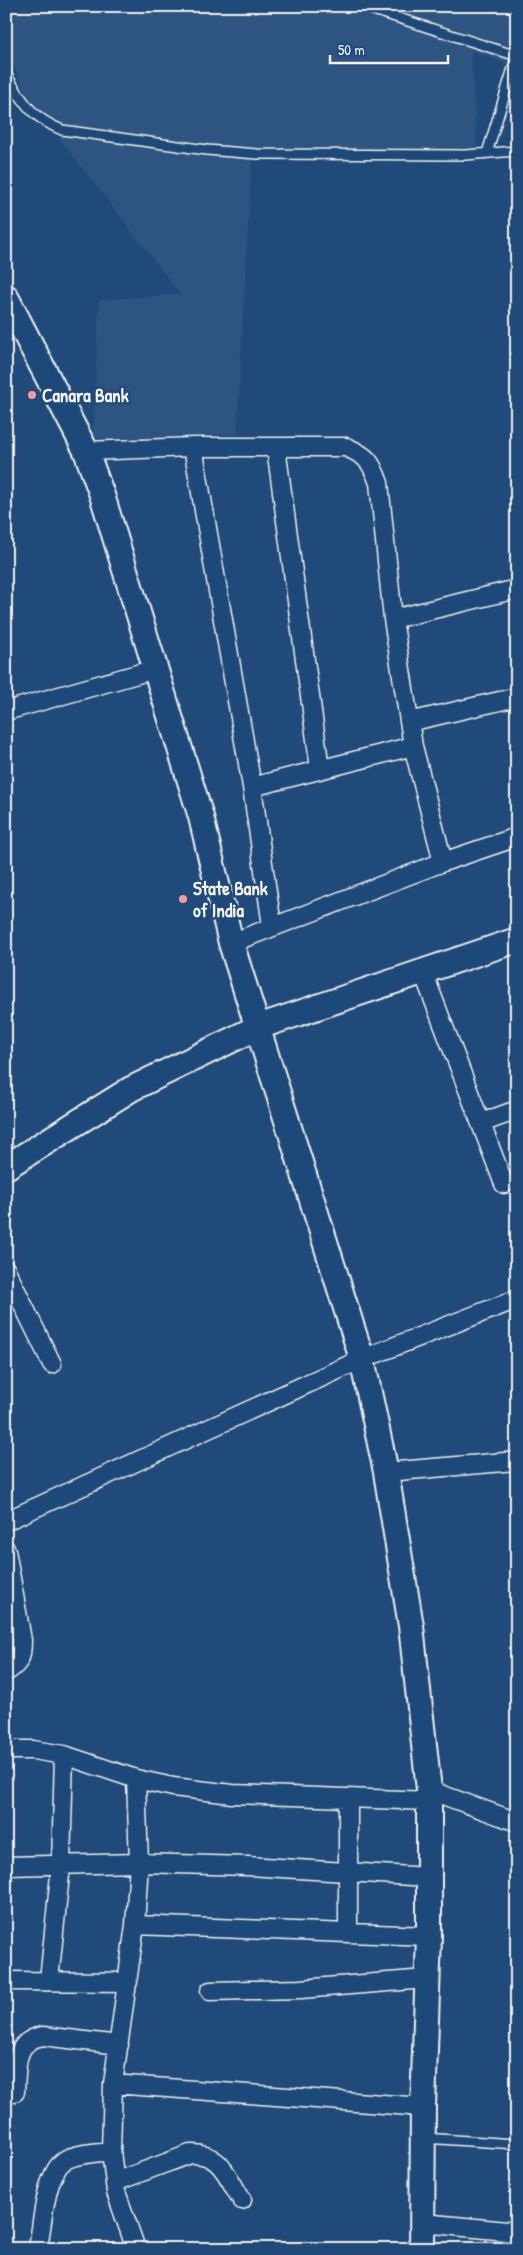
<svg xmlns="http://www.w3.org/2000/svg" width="523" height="2255" font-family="'Patrick Hand',sans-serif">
<rect width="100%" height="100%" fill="#1f4a7a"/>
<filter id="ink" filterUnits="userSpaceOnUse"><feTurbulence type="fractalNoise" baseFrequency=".02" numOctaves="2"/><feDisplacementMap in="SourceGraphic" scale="10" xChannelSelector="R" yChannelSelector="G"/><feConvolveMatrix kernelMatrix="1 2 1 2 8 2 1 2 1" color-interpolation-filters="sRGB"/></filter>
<g filter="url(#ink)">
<path fill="#2d5581" d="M6 6H517V68L471 50 477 155 252 150 237 434 93 439 99 300 180 294 29 99 6 49Z"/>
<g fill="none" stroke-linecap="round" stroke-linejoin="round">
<g stroke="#f4f1e8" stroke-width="12">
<path id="lane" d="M361 6 517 56
M6 74C23 102 31 117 62 130L207 150 257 154 466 155 517 151
M487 153 517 55
M423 2138 517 2144"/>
</g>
<g stroke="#f4f1e8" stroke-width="21">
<path id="street" d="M193 447H346C367 456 371 461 379 483L393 619 413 746 252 787
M276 448 320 769
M86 451 193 447 252 787 272 926
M393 619 517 589
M6 711 155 669
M409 722 517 697
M413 746 443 862
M231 943 443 862 517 837
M423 972 504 1184
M481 1123 517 1110
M6 1270 52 1364
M386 1472 517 1461
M6 1521 362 1359 517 1299
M6 1550 22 1640C22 1656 21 1663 6 1672
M6 1750H33L64 1755 136 1779 173 1787 232 1794 430 1801
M429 1790 517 1822
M6 1866 139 1863 247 1866 428 1877
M135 1925 429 1936
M348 1933V1798
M49 1980 61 1865 64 1755
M6 1981 128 1982
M210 1991 301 1989 426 1979
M113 2084 423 2107
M15 2092C17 2068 13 2040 43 2036L119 2045
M115 2182 190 2154C221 2152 227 2177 242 2200
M423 2223 517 2232
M38 2249C42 2226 45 2173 65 2160 78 2153 97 2153 111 2151
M136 2249 116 2192 111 2151 113 2084 135 1925 139 1863 136 1779"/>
</g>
<g stroke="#f4f1e8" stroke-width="28">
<path id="secondary" d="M6 297 86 451 102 495 201 817 231 943 362 1359 386 1472 411 1626 429 1790V1936L423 2107 422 2249
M6 1167 131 1089 258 1027 517 940"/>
</g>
<use href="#lane" stroke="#1f4a7a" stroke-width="9"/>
<use href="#street" stroke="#1f4a7a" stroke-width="18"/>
<use href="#secondary" stroke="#1f4a7a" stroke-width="24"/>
</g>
</g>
<g fill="#ff9aa2" stroke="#1f4a7a" stroke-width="2">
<circle cx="32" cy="395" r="5"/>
<circle cx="183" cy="899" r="5"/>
</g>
<g text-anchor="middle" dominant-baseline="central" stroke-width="5" stroke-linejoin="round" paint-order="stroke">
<g font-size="19" font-weight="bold" fill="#f4f1e8" stroke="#1f4a7a" text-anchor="start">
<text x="42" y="395">Canara Bank</text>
<text x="193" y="888">State Bank<tspan x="193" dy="22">of India</tspan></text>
</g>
</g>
<rect width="523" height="2255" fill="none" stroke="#1f4a7a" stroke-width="25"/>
<rect x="12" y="12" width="498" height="2230" fill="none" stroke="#f4f1e8" stroke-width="2" filter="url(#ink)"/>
<path d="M330 55v8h118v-8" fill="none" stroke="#f4f1e8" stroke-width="2.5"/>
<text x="338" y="55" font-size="15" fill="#f4f1e8" stroke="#1f4a7a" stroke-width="4" paint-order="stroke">50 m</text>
</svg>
